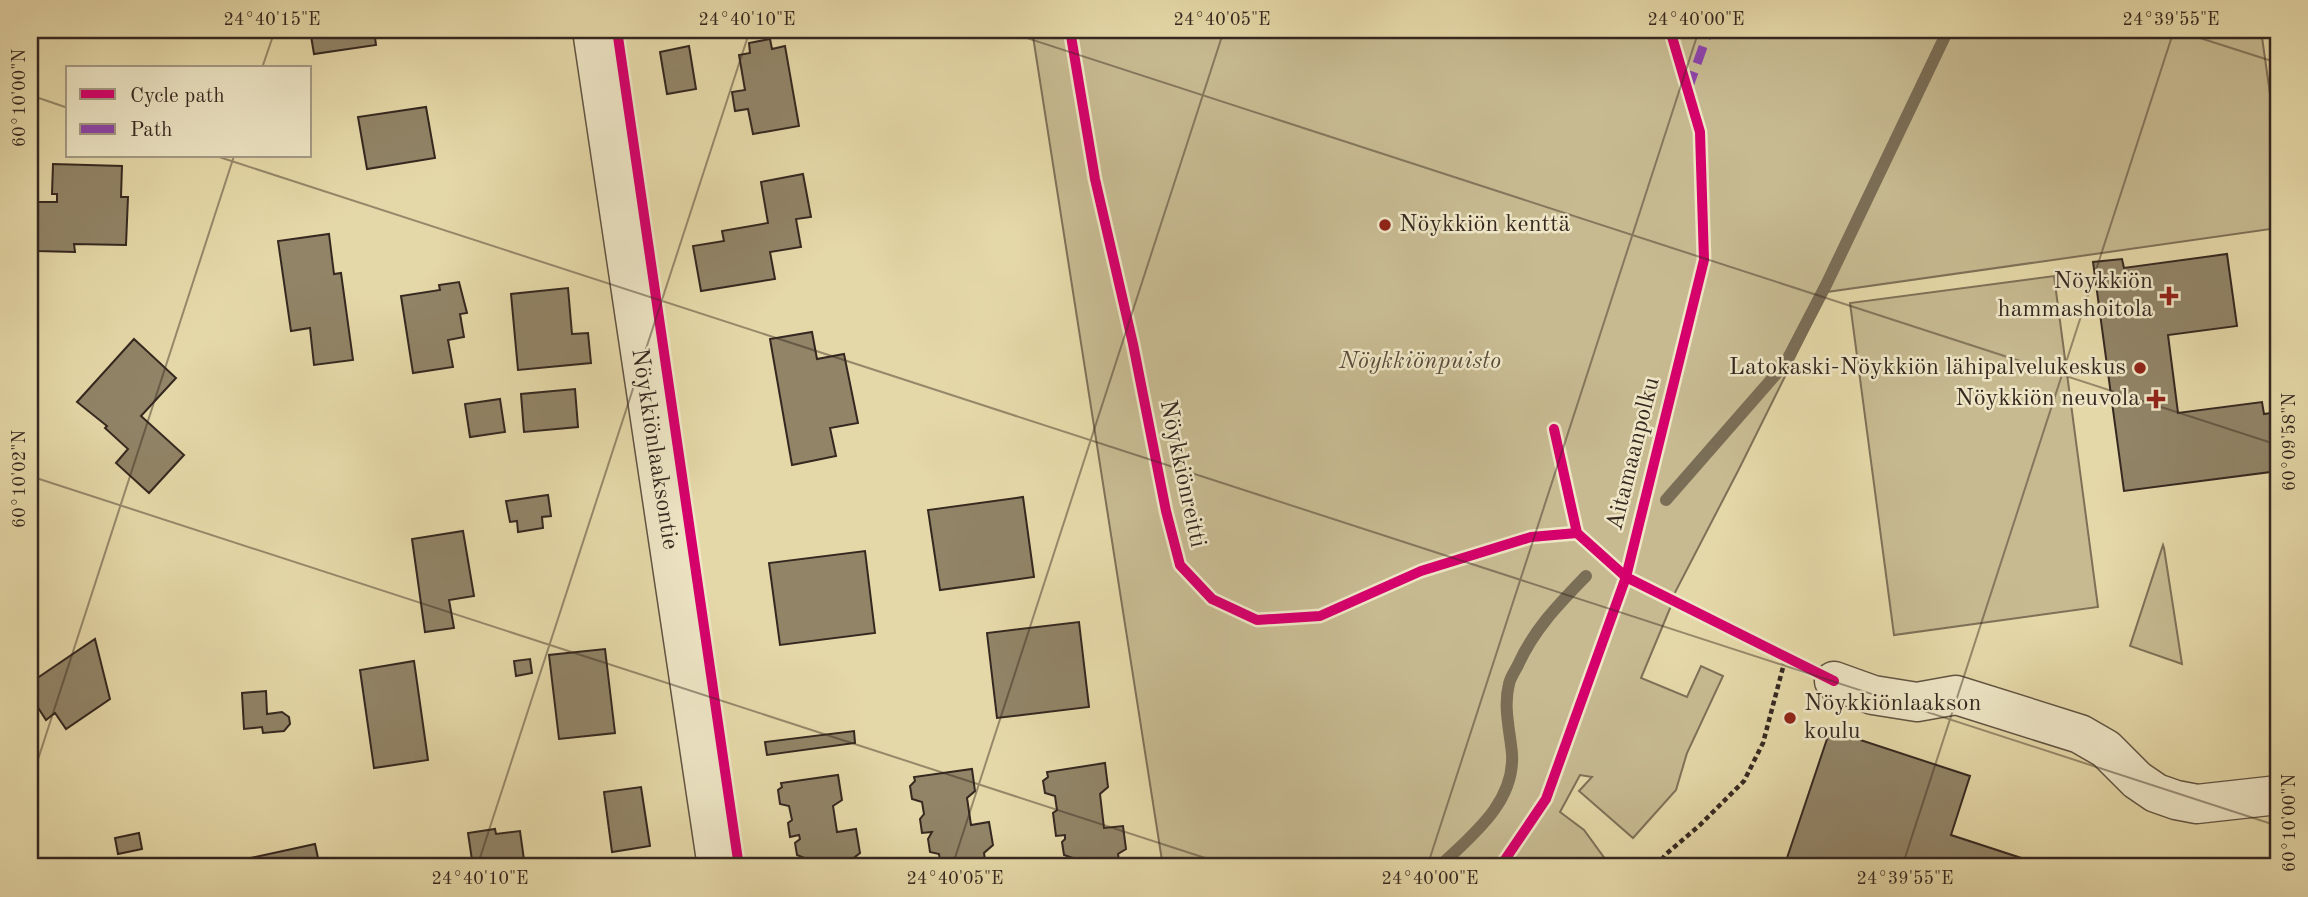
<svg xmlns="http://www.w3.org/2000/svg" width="2308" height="897" font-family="'Old Standard TT',serif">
<rect width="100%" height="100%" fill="#e5d8a8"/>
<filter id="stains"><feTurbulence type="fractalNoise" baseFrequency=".00286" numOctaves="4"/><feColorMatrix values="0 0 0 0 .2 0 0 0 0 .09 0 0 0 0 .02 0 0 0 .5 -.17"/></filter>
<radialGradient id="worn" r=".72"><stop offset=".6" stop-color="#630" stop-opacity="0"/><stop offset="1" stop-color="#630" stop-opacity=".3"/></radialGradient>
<path fill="#c7ba91" stroke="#7e7158" stroke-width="2" d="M1032 30H2261L2278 150V228L1827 292 1739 469 1669 604 1671 606 1641 678 1687 697 1701 666 1723 676 1687 753 1676 790 1633 838 1579 791 1592 777 1580 775 1560 812 1584 830 1608 863 1604 867H1163Z
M2054 276 2098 607 1894 635 1850 303Z
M2163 545 2164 548 2182 664 2130 646Z"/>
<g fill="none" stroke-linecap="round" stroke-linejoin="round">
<path stroke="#7b6e56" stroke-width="12" d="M1666 500 1785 364 1827 283 1948 30
M1439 867C1471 836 1515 803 1512 754 1510 731 1503 707 1509 684 1510 678 1515 671 1518 665 1534 629 1559 604 1586 576"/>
</g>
<path fill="#918467" stroke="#352820" stroke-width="2" d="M310 30H374L376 45 314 54Z
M770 39 772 49 785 46 799 126 753 134 748 109 735 111 732 92 745 90 739 55 750 53 749 43Z
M689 46 696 89 667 94 660 52Z
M426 107 435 158 367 169 358 117Z
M53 164 122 166 121 197H128L126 245 74 244 75 252 36 251 38 202H57V194H52Z
M803 174 811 217 796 219 801 247 770 252 775 279 701 291 693 246 724 241 722 231 768 223 761 182Z
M329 234 334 274 341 273 353 360 314 365 310 328 291 331 278 241Z
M2227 254 2237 326 2168 335 2178 413 2262 402 2264 414 2278 412V471L2124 491 2093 262 2122 259 2124 268Z
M459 282 467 313 460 314 464 337 448 340 453 367 413 373 401 296 440 290 439 285Z
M568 288 572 334 588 333 591 363 518 370 511 294Z
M812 332 817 359 844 354 858 423 830 428 836 456 792 465 770 339Z
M134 339 176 378 141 416 184 455 149 493 116 463 128 449 105 428 107 426 77 402Z
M575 389 578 427 524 432 521 394Z
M500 399 505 432 470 437 465 404Z
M548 495 551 516 542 517 543 528 518 532 517 521 510 522 506 501Z
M1023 497 1034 577 940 590 928 510Z
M463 531 474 596 449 600 454 628 425 632 412 539Z
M865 551 875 633 780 645 769 563Z
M1079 622 1089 707 997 718 987 633Z
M95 639 110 699 66 729 55 713 46 720 30 695V683Z
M605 649 615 733 559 739 549 655Z
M530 659 532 673 516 676 514 661Z
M414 661 428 760 374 768 360 670Z
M266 691 267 714 282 712 289 717 290 724 284 731 263 733 262 727 244 729 242 693Z
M1830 730 1970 776 1951 835 2049 867H1784Z
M854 731 855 743 767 755 765 742Z
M1105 763 1108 787 1100 794 1104 828 1123 826 1126 849 1118 854 1120 867H1075L1073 858 1064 855 1062 842 1065 839V835L1056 836 1053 813 1057 810 1055 796 1045 793 1043 781 1048 777 1047 772Z
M972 769 975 791 967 798 971 825 989 822 993 845 984 853 986 867H941L939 854 930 852 928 839 932 832 922 833 920 819 924 814 922 802 912 799 910 786 915 781 914 777Z
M838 775 842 800 833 806 837 832 856 829 860 853 851 860 852 867H808L807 859 797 855 795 843 800 839 799 835 790 837 788 823 792 820 789 806 780 804 778 790 782 787 781 783Z
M641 787 650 846 612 852 604 792Z
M495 829 496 834 520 831 525 867H473L468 833Z
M139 833 142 849 118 854 115 838Z
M315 844 320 867H239L237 861Z"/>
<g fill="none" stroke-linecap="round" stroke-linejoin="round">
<g stroke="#615442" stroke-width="41">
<path id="minor" d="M592 30 717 867
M1834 681 1873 695 1917 702 1956 695 2080 734 2106 749 2137 780 2156 793 2176 800 2197 804 2278 795"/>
</g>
<path stroke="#352820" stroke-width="4.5" stroke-dasharray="5 3.5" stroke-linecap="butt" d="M1657 867 1665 855 1700 825 1744 781 1763 743 1786 656"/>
<use href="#minor" stroke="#eee6c6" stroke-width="38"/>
<path stroke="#8e44ad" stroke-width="9" stroke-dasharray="18 9" stroke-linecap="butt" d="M1688 89 1709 30"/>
<g stroke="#eee6c6" stroke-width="15">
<path id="cycleway" d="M617 30 739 867
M1070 30 1095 179 1133 344 1166 511 1180 565 1212 599 1257 620 1320 616 1421 571 1531 537 1577 533 1626 577 1834 681
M1554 429 1577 533
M1500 867 1546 799 1626 577 1704 260 1700 132 1670 30"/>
</g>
<use href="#cycleway" stroke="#d6006c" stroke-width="10"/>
</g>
<path fill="none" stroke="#352820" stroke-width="2" stroke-opacity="0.45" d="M1002 30 2278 445M2175 30 2278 63M262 68 275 30M30 95 68 108M216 156 2278 826M30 476 1233 867M30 784 234 156M30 857 60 867M477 867 750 30M952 867 1224 30M1427 867 1699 30M1902 867 2174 30"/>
<g fill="#8f2418" stroke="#eee6c6" stroke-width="2.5">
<circle cx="1385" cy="225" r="7"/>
<path d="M2165.5 285.5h7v7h7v7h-7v7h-7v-7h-7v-7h7z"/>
<circle cx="2140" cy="368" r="7"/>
<path d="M2152.5 388.5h7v7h7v7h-7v7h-7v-7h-7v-7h7z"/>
<circle cx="1790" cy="718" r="7"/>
</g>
<g text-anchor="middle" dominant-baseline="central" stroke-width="5" stroke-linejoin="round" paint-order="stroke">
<g font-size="24" fill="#352820" stroke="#eee6c6" text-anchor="end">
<text x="1399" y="225" text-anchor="start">Nöykkiön kenttä</text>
<text x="2153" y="282">Nöykkiön<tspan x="2153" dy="28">hammashoitola</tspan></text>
<text x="2126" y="368">Latokaski-Nöykkiön lähipalvelukeskus</text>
<text x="2140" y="399">Nöykkiön neuvola</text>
<text x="1804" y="704" text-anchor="start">Nöykkiönlaakson<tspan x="1804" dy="28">koulu</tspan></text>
</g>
<g font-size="24" font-style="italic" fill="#5a4c3c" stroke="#eee6c6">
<text x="1420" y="362">Nöykkiönpuisto</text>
</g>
<g font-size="24" fill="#352820" stroke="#eee6c6">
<text transform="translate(654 449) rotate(81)">Nöykkiönlaaksontie</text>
<text transform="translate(1634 454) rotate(-76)">Aitamaanpolku</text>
<text transform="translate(1182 474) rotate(78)">Nöykkiönreitti</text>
</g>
</g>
<rect width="2308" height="897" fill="none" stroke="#e5d8a8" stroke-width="77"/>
<rect x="66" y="66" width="245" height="91" fill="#eee6c6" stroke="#a49a84" stroke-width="2"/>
<rect x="80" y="89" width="35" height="10" fill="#d6006c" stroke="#a49a84" stroke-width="2"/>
<text x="130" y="102" font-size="21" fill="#352820">Cycle path</text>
<rect x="80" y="124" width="35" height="10" fill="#8e44ad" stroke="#a49a84" stroke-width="2"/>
<text x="130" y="136" font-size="21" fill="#352820">Path</text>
<rect x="38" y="38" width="2232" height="820" fill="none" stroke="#352820" stroke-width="2.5"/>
<g font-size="18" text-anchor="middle" fill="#352820">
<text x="272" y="25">24°40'15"E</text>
<text x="747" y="25">24°40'10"E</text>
<text x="1222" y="25">24°40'05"E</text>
<text x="1696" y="25">24°40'00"E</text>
<text x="2171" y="25">24°39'55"E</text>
<text transform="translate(19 98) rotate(-90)" y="6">60°10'00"N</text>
<text transform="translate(2289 442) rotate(-90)" y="6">60°09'58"N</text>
<text transform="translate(19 479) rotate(-90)" y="6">60°10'02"N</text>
<text transform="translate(2289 823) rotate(-90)" y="6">60°10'00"N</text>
<text x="480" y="884">24°40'10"E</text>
<text x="955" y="884">24°40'05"E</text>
<text x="1430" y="884">24°40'00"E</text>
<text x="1905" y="884">24°39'55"E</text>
</g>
<rect width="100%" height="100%" filter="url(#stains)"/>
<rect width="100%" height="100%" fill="url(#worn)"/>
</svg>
